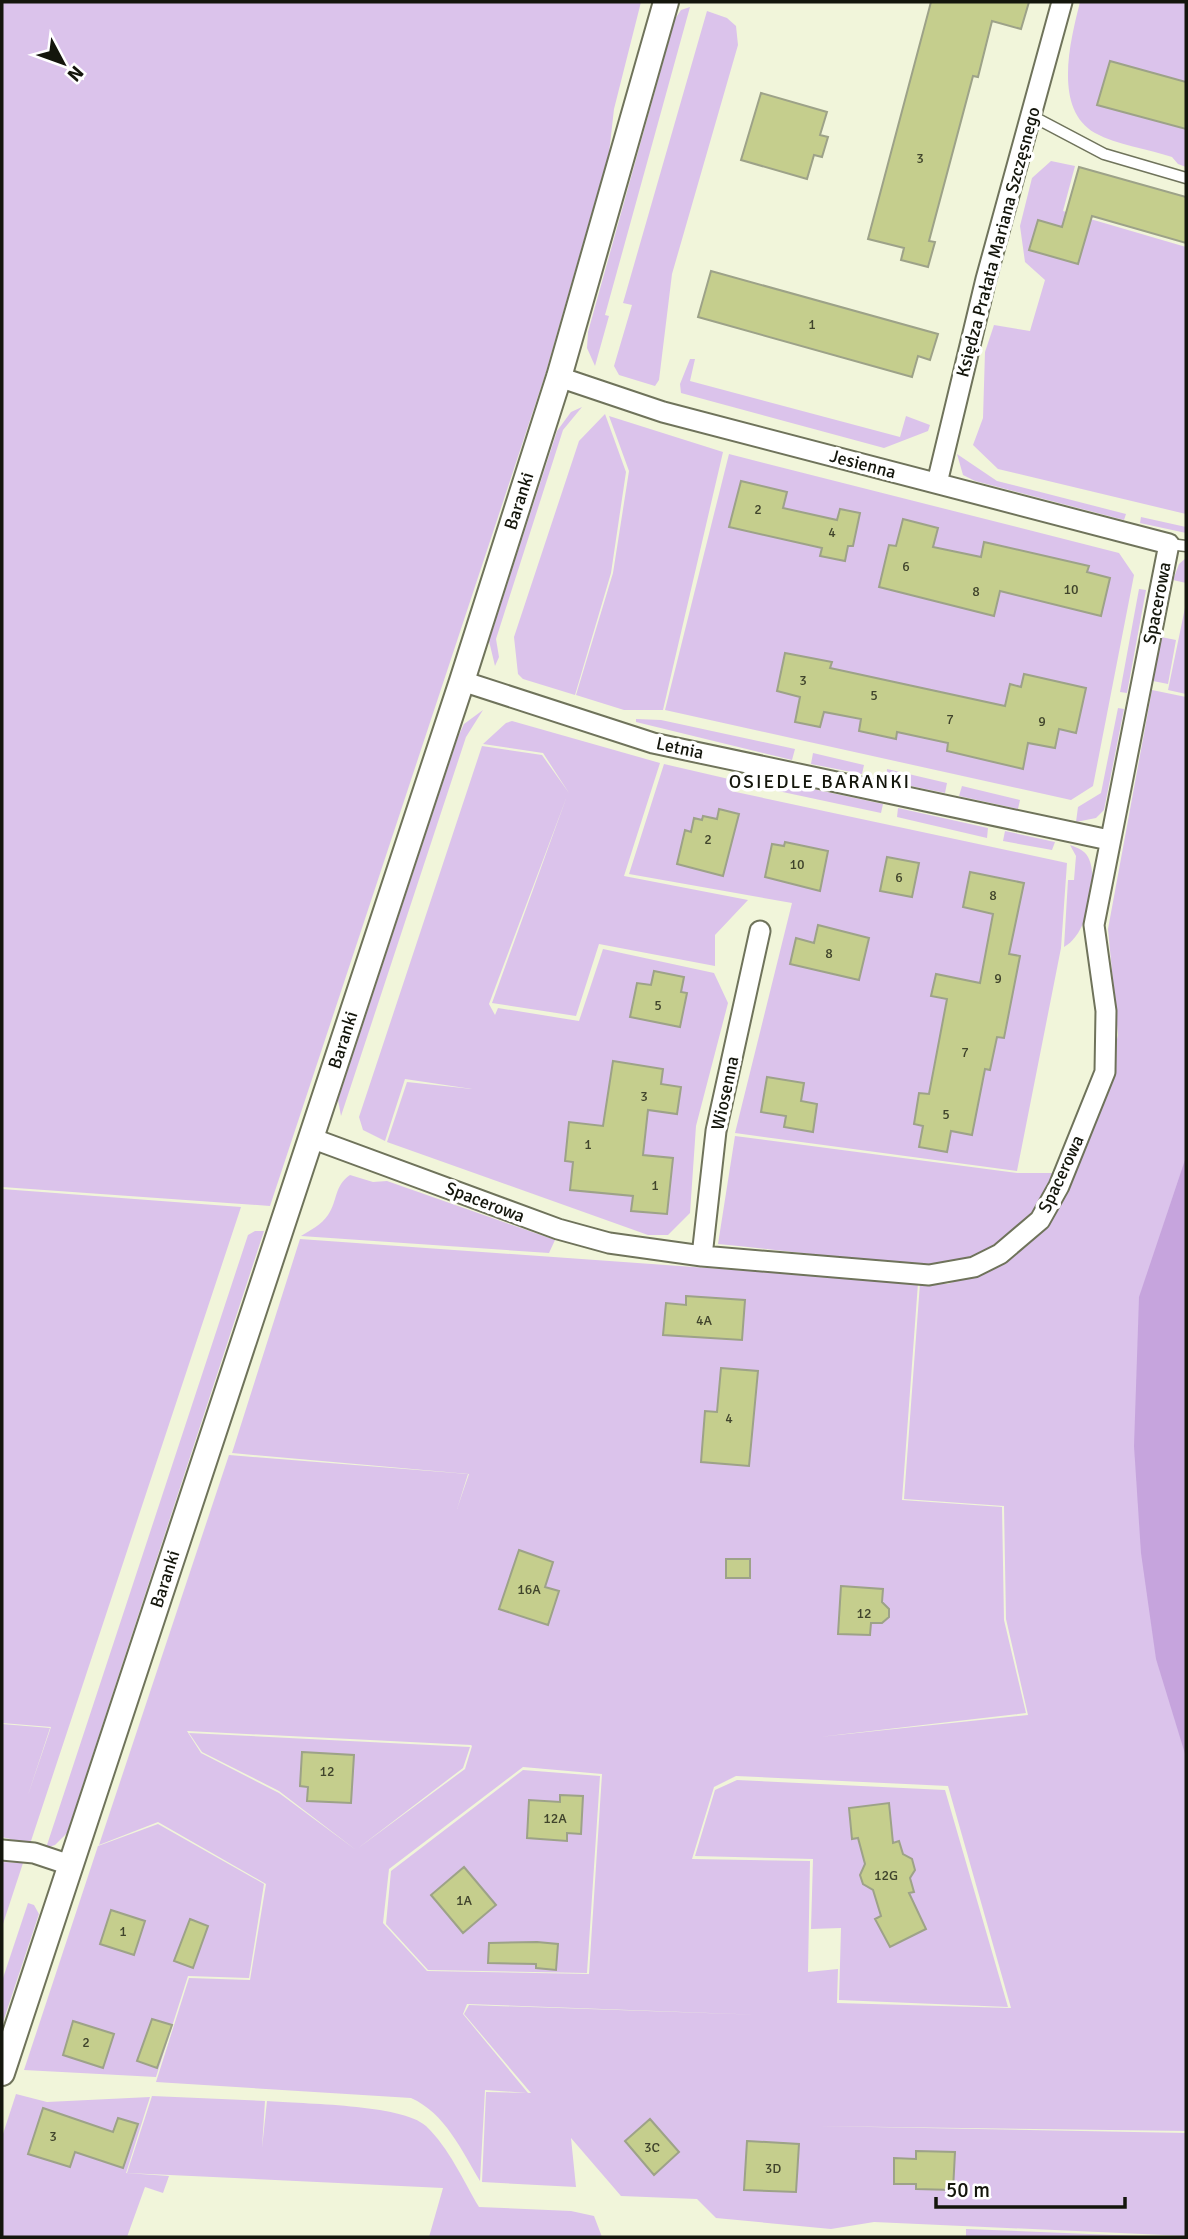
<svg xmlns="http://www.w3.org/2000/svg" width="1188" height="2239" font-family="Signika,sans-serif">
<rect width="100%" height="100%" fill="#f1f5da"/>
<path fill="#dbc3eb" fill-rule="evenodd" d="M2 2H641L614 109 609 153 545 375 270 1206 2 1187Z
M1080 2H1186V167L1178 164 1172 157C1148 149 1117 145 1095 133 1052 109 1071 38 1080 2Z
M690 7 605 315 609 316 595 366 587 348 588 332 675 19 681 10Z
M707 11 727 18 736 26 738 45 672 274 659 380 655 386 619 375 614 366 632 305 623 303Z
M1051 161 1075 166 1063 211 1186 247V514L998 469 973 445 983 418 985 352 994 325 1030 331 1045 280 1025 262 1020 226 1032 178Z
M690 359H695L690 381 900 437 906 416 930 425 928 431 884 448 681 393 680 384Z
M582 407 563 430 496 639 499 657 495 666 489 641 557 431 571 412Z
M605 414 626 472 611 573 575 695 523 679 518 674 514 637 579 441Z
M609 416 723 452 663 710H624L576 695 613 573 629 471Z
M729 454 1119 553 1134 575 1093 786 1071 800 665 710Z
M957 454 997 481 1126 514 1124 520 975 481 963 475Z
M1141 517 1186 527V533L1140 523Z
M1186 558V583L1173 580 1179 564Z
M1139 589 1146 590 1127 693 1120 692Z
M1186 603V694L1168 690Z
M1161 637 1176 640 1168 684 1153 681Z
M1152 690 1186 697V2131L817 2126 1186 2133V2236L874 2222 831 2229 716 2218 697 2199 621 2196 571 2138 576 2187 482 2182 486 2092 531 2093 464 2014 469 2005 767 2015 467 2004 463 2014 528 2093 485 2090 480 2181C462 2151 445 2113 411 2098L156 2082 189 1978 250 1980 266 1884 158 1822 99 1845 229 1455 468 1474 457 1509 469 1474 232 1453 300 1239 918 1283 902 1500 1002 1507 1004 1620 1026 1713 819 1737 1028 1715 1006 1619 1004 1506 904 1499 920 1283 948 1284 1002 1263 1028 1245 1048 1223 1111 1066 1118 1035 1108 929ZM187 1731 471 1745 472 1746 465 1769 357 1849 463 1768 470 1747 189 1733 202 1752 279 1791 356 1850 279 1793 201 1753ZM523 1767 602 1774 589 1974 427 1971 383 1923 389 1869ZM736 1776 948 1786 1011 2008 837 2003 838 1969 808 1972 810 1861 692 1859 714 1787Z
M1118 708 1124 709 1104 810 1096 818 1076 822 1078 807 1101 793Z
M483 710 466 737 341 1116 338 1100 458 737 464 724Z
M636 719 661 720 795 749 792 760 636 722Z
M512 721 660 763 624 876 748 900 715 935V966L599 944 576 1016 492 1003 567 796 489 1004 495 1015 498 1008 579 1021 603 949 714 973 728 1003 696 1126 690 1213 668 1235H648L387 1142 407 1082 472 1089 405 1079 385 1141 363 1130 359 1117 482 746 542 755 569 793 543 753 483 744 506 723Z
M813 753 864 765 862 774 811 764Z
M664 764 733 780 731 791 1067 863 1061 948 1017 1171 735 1133 792 903 629 874Z
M887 769 947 783 945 793 886 781Z
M780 782 883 804 881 813 778 791Z
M962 786 1020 800 1018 809 959 796Z
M898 808 988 828 987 838 897 817Z
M1005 831 1055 842 1052 850 1003 841Z
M1070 845C1078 848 1084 850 1088 857 1100 879 1087 936 1064 947L1068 880H1074L1076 856Z
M735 1136 1017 1173H1056C1029 1231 987 1266 920 1267 896 1267 870 1261 846 1258 803 1253 761 1248 718 1244Z
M350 1175 373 1182 387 1181 555 1240 549 1253 301 1236C311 1230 321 1225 328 1215 338 1200 334 1186 350 1175Z
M2 1189 241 1207 30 1844 2 1837V1724L50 1728 28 1795 51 1727 2 1723Z
M255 1231H264L67 1833 55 1845 46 1848 248 1235Z
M523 1770 600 1776 587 1973 428 1970 386 1924 391 1871Z
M737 1780 945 1790 1008 2007 839 2000 841 1928 811 1929 813 1859 695 1856 715 1790Z
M158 1824 264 1884 249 1978 188 1976 156 2077 24 2070 98 1846Z
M2 1862 23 1863 2 1927Z
M28 1903 34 1905 39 1914 2 2025V1981Z
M16 2094 47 2102 150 2097 126 2173 169 2176 163 2193 145 2187 127 2237H2V2137Z
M152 2096 265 2101 262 2148 267 2101C302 2104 402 2104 426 2126 449 2148 463 2180 479 2207L571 2211 594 2216 602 2237H429L443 2188 127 2173Z
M966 2229 1163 2237H966Z"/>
<path fill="#c6a4dd" d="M1186 1157V1757L1156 1659 1141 1553 1134 1446 1139 1297Z"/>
<path fill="#c5ce8d" stroke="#9da288" stroke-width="2" d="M931 2H1029L1021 29 992 21 978 77 973 76 929 241 935 242 928 267 901 260 904 248 868 239Z
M1110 61 1186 82V129L1097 105Z
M761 93 827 112 820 135 828 137 822 157 814 155 807 179 741 160Z
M1079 167 1186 197V243L1092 216 1078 264 1029 250 1038 220 1062 227Z
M711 271 938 334 930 360 918 356 912 377 698 317Z
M741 481 787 492 783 508 837 520 840 509 860 513 853 546H848L845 561 820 556 822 548 729 527Z
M903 519 938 528 933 547 981 557 984 542 1089 566 1087 572 1110 578 1101 616 1000 591 994 616 879 587 889 545 896 546Z
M785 653 832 662 830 668 1005 706 1010 684 1021 687 1024 674 1086 688 1076 733 1059 729 1055 748 1028 743 1023 769 947 751 948 743 897 732 896 739 859 731 861 719 824 712 820 727 795 722 800 697 777 691Z
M719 809 739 814 723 876 677 864 685 830 691 832 694 818 702 820 703 816 717 819Z
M785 842 828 851 820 891 765 877 772 844 784 846Z
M887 857 919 863 912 897 880 891Z
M970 872 1024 883 1009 954 1020 956 1004 1038 997 1037 990 1070 985 1069 972 1135 951 1131 947 1152 919 1147 923 1126 914 1124 919 1093 929 1094 947 999 931 996 936 974 980 983 993 914 963 907Z
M818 925 869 938 859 980 790 964 796 938 814 943Z
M654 971 684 977 681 992 687 993 680 1027 630 1017 637 983 651 985Z
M613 1061 663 1069 661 1084 681 1087 677 1114 648 1110 643 1155 673 1158 667 1214 631 1211 633 1196 570 1190 573 1162 565 1161 569 1122 603 1126Z
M767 1077 804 1083 801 1101 817 1104 813 1132 784 1127 786 1116 761 1112Z
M686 1296 745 1300 742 1340 663 1335 666 1303 686 1305Z
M721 1368 758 1371 749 1466 701 1462 705 1411 717 1412Z
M519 1550 553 1562 545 1587 559 1591 548 1625 499 1609Z
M726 1559H750V1578H726Z
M841 1586 883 1589 882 1602 889 1609V1617L882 1623H871L870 1635 838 1634Z
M302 1752 354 1755 351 1803 307 1801 308 1787 300 1786Z
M560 1795 583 1796 581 1834 567 1833V1841L527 1838 529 1800 560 1802Z
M889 1803 893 1843 899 1841 903 1854 912 1859 915 1870 910 1878 914 1892 909 1893 926 1929 890 1947 875 1919 881 1916 873 1890 863 1884 860 1875 865 1864 858 1838 852 1839 849 1808Z
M464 1867 496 1905 463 1933 431 1895Z
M111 1910 145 1921 134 1955 100 1944Z
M190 1919 208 1926 193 1968 174 1961Z
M537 1942 558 1944 556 1970 536 1968V1964L488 1963 489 1943Z
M152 2019 172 2025 157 2068 137 2061Z
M73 2021 114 2034 103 2068 63 2055Z
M43 2108 113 2132 118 2118 138 2124 123 2168 75 2152 70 2167 28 2154Z
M650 2119 679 2152 654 2175 625 2141Z
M747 2141 799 2144 796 2192 744 2190Z
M916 2151 955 2152 953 2190 916 2189V2184H894V2158L916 2159Z"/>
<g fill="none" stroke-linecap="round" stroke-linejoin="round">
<g stroke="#6f735b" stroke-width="13">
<path id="service" d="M1032 116 1104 154 1186 178
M1169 544 1186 546"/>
</g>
<g stroke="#6f735b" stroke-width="23">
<path id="minor" d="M937 483 986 279 1062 2
M462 681 653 743 1109 840
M311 1138 558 1229 609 1243 702 1256 929 1275 974 1267 1000 1254 1040 1220 1059 1186 1105 1072 1106 1011 1094 925 1169 544 663 412 559 377
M702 1256 716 1131 760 931
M2 1850 34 1853 70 1865"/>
</g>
<g stroke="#6f735b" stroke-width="28">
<path id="tertiary" d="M2 2073 462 681 559 377 666 2"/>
</g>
<use href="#service" stroke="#fff" stroke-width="10"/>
<use href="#minor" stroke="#fff" stroke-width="19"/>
<use href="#tertiary" stroke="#fff" stroke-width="24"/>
</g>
<g text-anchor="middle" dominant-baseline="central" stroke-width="7" stroke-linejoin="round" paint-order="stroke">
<g font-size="14" fill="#40442c">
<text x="920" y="158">3</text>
<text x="812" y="324">1</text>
<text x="758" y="509">2</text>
<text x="832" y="532">4</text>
<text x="906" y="566">6</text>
<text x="1071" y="589">10</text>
<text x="976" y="591">8</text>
<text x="803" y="680">3</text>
<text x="874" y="695">5</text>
<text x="950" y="719">7</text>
<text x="1042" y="721">9</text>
<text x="708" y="839">2</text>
<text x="797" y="864">10</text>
<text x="899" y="877">6</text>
<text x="993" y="895">8</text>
<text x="829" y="953">8</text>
<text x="998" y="978">9</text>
<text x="658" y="1005">5</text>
<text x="965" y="1052">7</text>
<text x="644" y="1096">3</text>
<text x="946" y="1114">5</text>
<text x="588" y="1144">1</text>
<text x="655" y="1185">1</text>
<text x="704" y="1320">4A</text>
<text x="729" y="1418">4</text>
<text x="529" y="1589">16A</text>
<text x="864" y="1613">12</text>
<text x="327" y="1771">12</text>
<text x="555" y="1818">12A</text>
<text x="886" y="1875">12G</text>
<text x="464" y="1900">1A</text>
<text x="123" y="1931">1</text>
<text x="86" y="2042">2</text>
<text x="53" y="2136">3</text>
<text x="652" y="2147">3C</text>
<text x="773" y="2168">3D</text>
</g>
<g font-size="18" fill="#14160c" stroke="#fff">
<text transform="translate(998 242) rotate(-75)">Księdza Prałata Mariana Szczęsnego</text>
<text transform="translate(863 464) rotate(15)">Jesienna</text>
<text transform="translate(519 501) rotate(-72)">Baranki</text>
<text transform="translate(1157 603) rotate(-79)">Spacerowa</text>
<text transform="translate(680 748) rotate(12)">Letnia</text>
<text transform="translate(343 1040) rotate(-72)">Baranki</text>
<text transform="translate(725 1093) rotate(-78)">Wiosenna</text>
<text transform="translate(1061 1174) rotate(-65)">Spacerowa</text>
<text transform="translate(485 1202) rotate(21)">Spacerowa</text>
<text transform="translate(165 1579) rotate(-72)">Baranki</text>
</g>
<g font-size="19" letter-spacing="2" fill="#14160c" stroke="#fff">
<text x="820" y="782">OSIEDLE BARANKI</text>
</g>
</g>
<rect width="1188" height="2239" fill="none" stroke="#14160c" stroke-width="7"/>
<g transform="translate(63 63) rotate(131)" stroke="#ffffff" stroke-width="5" paint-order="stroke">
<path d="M0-5L12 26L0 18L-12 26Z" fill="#14160c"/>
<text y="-10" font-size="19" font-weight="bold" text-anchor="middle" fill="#14160c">N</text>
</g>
<path d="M936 2197v10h189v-10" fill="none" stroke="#14160c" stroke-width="3.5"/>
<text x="946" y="2197" font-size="21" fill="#14160c" stroke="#ffffff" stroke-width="5" paint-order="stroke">50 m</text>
</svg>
